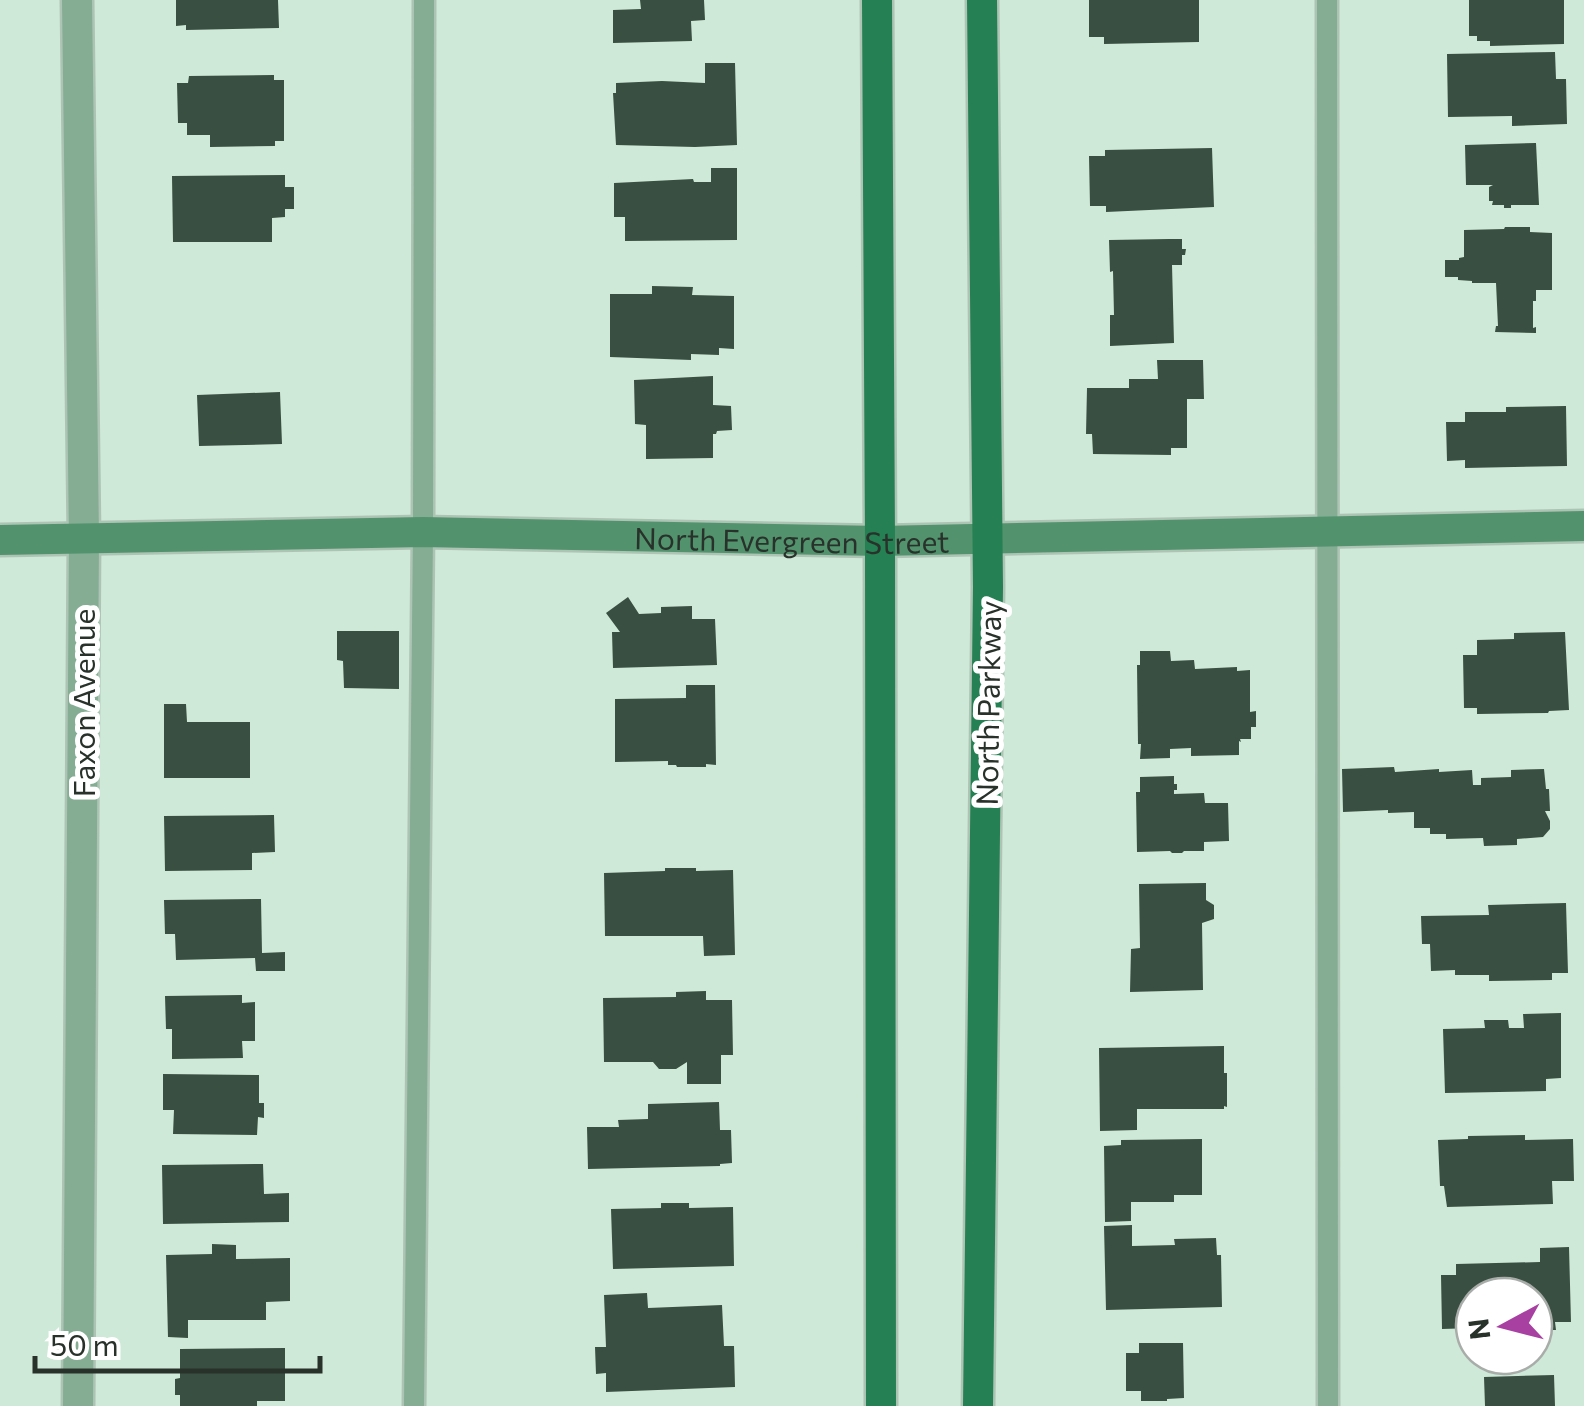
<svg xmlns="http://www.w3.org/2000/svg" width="1584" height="1406" font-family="Commissioner,sans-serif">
<rect width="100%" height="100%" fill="#cee9d7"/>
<path fill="#394f41" d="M176 0H278L279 28 186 30V25L176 26Z
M640 0H704L705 20 691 21 692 41 613 43V10L641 9Z
M1089 0H1199V42L1104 44V37H1089Z
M1469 0H1564V44L1490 46V41H1477V36H1469Z
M1555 52 1556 79H1566L1567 124 1512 126V116L1448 117 1447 54Z
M705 63H735L737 145 695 147 616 145 613 93H616V83L662 81 705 83Z
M274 75V80H284V141H275V146L210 147V135H187V123H178L177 83H188L189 76Z
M1536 143 1539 205H1511V208H1504V205H1492L1493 201H1489V187L1493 185H1466L1465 145Z
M1212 148 1214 207 1106 212V206H1090L1089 156H1105V150Z
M711 168H737V240L625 241V217H614V183L693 179 694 182H711Z
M285 175V187H294V209H285V217L272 218V242H173L172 176Z
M1505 227H1530V232L1552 233V290H1536V301H1533V328L1536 327V333L1495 332 1496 326H1498L1496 283H1472V281L1458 280V277H1445V260H1459V258L1464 257V230L1504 229Z
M1169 239H1182V249H1186L1185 255H1182V265H1172L1174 343 1110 346V315H1114L1113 271 1110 272 1109 240Z
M652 286 693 287 692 295 734 296V349L719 348V355L691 354V360L610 357V294H652Z
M1157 360H1203L1204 399H1187V448H1171V455L1093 454 1092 434H1086L1087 388H1129V379H1158Z
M713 376V405L731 406 732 430 717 431 716 434H713V458L646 459V425L635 424 634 380Z
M280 392 282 444 199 446 197 395Z
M1566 406 1567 466 1465 468V460L1447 461 1446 422H1465V412H1506V407Z
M628 597 639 614 661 613V607L692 606V619H715L717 665 613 668 612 632H620L606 613Z
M337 631H399V689L344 688 343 661 337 660Z
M1565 632 1569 710 1549 711 1548 713 1477 714V708H1464L1463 655H1477V640L1514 639V633Z
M1140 651H1170L1171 661 1194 660 1195 669 1237 667V671L1250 670V712L1256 711V727H1251V739H1240L1241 742 1239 741V755L1191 756V748L1170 749V758L1140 759 1141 744H1138L1137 665H1140Z
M686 685H715L716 765 706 764V767H677L676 765H668V761L615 762V699L686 698Z
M164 704H186L187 722H250V778H164Z
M1394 767 1395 772 1439 769V772L1472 770 1473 785H1481V778L1511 777V770L1544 769 1546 789H1549L1550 811H1545L1550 821V829L1543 837 1517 839V845L1484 846 1483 838 1446 839V834H1430V828H1414V812L1388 813V810L1343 812 1342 769Z
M1174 776V784H1177V790H1174V794L1204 793 1205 803H1228L1229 841 1204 842V851H1184L1182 853H1172L1170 851 1137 852 1136 792H1140V777Z
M274 815 275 852 252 853V870L165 871 164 816Z
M665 868H696V871L733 870 735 955 704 956 703 936H605L604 873 665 871Z
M1206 883V900L1214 905V919L1202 923 1203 990 1130 992 1131 949 1140 948 1139 884Z
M261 899 262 953 285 952V971H256L255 958 176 960 175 934H165L164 900Z
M1566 903 1568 973H1552V980L1489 981V975H1455V970L1431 971 1430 944H1422L1421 916 1489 915 1488 905Z
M706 991V1000H732L733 1055H721V1084H687V1062L676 1069H659L653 1062H604L603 998 676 997V992Z
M242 995V1003L255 1002V1041H242L243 1058 172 1059V1029H166L165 996Z
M1561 1013V1078L1546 1079V1091L1445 1093 1443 1029 1485 1028 1484 1020H1508L1509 1028H1524L1523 1014Z
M1224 1046V1073H1227V1107L1224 1106V1109H1137V1130L1100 1131 1099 1048Z
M163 1074 259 1075V1103H264V1118L258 1117 257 1135 173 1134 174 1110H163Z
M719 1102 720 1130H731L732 1163 720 1164V1166L588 1169 587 1127H619L618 1120 648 1119V1104Z
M1525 1135V1140L1573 1139 1574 1181H1552L1553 1204 1447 1207 1444 1186H1440L1438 1140 1468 1139V1136Z
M1202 1139V1195H1174V1202H1131V1221L1105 1222 1104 1146 1121 1145V1140Z
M263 1164 264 1194 289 1193V1222L163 1224 162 1165Z
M661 1203H689V1208L733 1207 734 1266 613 1269 611 1209 661 1208Z
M1132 1225V1246L1175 1245 1174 1239 1216 1238 1217 1255H1221L1222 1307 1106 1310 1104 1226Z
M212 1244 236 1245V1259L290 1258V1301L266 1302V1320H188V1338L168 1337 166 1255 212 1254Z
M1569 1247 1571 1322H1555L1556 1330H1534V1296H1474V1328L1442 1329 1441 1275H1456V1264L1540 1262V1248Z
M647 1293 648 1308 722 1305 724 1346H734L735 1387 606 1392V1373L596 1374 595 1347H606L604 1295Z
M1139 1343H1183L1184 1398 1167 1399V1401H1141V1391H1126V1353H1139Z
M285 1348V1401H257V1406H180V1395H175V1379L180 1378V1349Z
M1554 1375 1555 1406H1485L1484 1377Z"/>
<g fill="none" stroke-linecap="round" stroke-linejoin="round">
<g stroke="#adc4b5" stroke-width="25">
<path id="lane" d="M1327 0 1328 1406
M414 1406 423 532 424 0"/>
</g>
<g stroke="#adc4b5" stroke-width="35">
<path id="street" d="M77 0 84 538 78 1406"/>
</g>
<g stroke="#adc4b5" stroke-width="35">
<g id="secondary">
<path id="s1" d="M0 540 423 532 880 541 1584 526"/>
</g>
</g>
<g stroke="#adc4b5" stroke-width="35">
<path id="primary" d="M877 0 880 541 881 1406
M978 1406 988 587 982 0"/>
</g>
<use href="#lane" stroke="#84ad93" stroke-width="20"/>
<use href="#street" stroke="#84ad93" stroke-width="30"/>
<use href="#secondary" stroke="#52936e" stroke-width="30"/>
<use href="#primary" stroke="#258053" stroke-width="30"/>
</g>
<g text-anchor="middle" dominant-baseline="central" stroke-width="10" stroke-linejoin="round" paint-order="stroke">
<g font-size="30" fill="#28322b" stroke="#fff">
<text stroke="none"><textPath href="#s1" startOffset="792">North Evergreen Street</textPath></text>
<text transform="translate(82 703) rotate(-90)">Faxon Avenue</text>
<text transform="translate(987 703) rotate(-89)">North Parkway</text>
</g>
</g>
<g transform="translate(1504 1326) rotate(263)"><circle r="48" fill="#ffffff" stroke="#a9adaa" stroke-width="2.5"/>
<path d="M0-8L18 38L0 25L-18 38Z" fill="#a840a2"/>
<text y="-15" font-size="28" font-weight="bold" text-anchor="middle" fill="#28322b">N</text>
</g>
<path d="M35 1356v15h285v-15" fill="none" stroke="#28322b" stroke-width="5"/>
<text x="50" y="1356" font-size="30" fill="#28322b" stroke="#ffffff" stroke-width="8" paint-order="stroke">50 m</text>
</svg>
